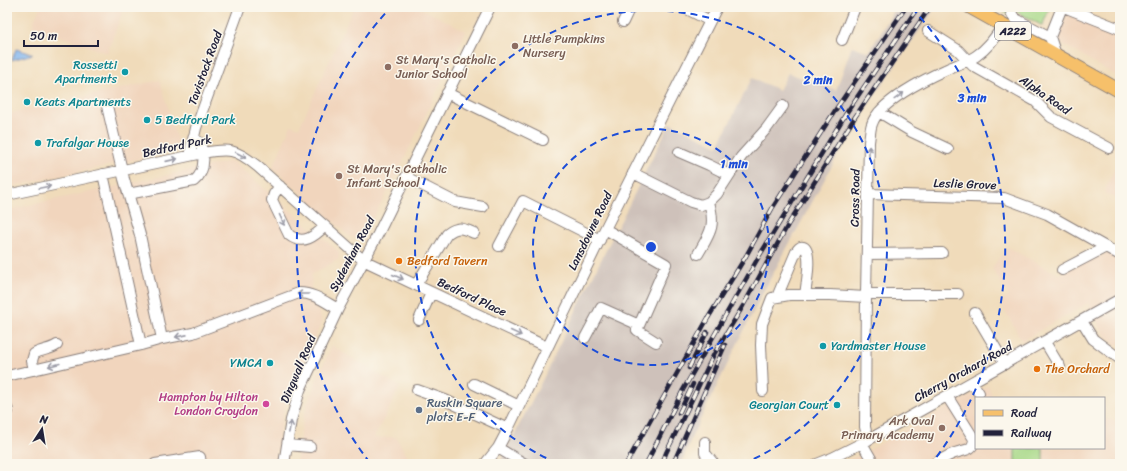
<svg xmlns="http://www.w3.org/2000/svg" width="1127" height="471" font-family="Sriracha,sans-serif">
<rect width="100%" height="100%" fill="#fbf7ec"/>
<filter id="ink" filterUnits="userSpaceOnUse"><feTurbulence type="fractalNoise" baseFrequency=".025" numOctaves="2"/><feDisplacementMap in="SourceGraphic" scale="8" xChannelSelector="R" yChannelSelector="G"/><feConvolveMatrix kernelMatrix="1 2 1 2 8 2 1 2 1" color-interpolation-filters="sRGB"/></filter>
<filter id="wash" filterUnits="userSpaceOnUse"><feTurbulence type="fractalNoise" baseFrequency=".012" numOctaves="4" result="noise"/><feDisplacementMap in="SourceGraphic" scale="16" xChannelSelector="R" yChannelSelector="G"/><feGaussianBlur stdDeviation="0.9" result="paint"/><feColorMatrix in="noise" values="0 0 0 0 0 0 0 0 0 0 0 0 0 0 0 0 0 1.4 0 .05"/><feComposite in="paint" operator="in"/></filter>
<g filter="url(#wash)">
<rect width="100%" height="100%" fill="#f0dbba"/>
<path fill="#f1d5bd" d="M40 7H122L123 10 107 53 32 26Z
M354 7H418L466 31 392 184 368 226 359 238H355L349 236 273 168 291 125 299 128Z
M1068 11 1120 32V78L1056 40Z
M160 80 180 150 14 186 7 149V114Z
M1120 156V201L1104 193Z
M232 161 339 252V259L312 274 310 303 313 304 319 310 321 318V324L287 396 281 423 275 464H7V210Z
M1007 247 1059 275 1078 264 1120 248V343L1116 345 1104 334 1088 303 1042 329 1022 341 1000 302 1009 296 992 268Z
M332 346 400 387 374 438 396 437 412 464H296L300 435 307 404 318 376Z
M988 386 993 398H976V448H1104V419L1120 421V452H1119L1118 464H838L865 453 893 436Z"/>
<path fill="#cec1ba" d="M896 7H936L857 120 764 290 692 436 681 464H499L540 385 588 286 670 123 718 146 752 78 779 90 788 73 836 90 852 46 869 52Z"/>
<path fill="#a8d988" stroke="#657e62" d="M995 7H1050L1043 24 1041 25 1012 9 1009 15Z
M1015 448H1043V464H1015Z"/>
<path fill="#80b4ee" stroke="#516b94" d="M16 49 33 54 12 60Z"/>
</g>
<g filter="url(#ink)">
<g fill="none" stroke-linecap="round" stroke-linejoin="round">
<g stroke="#897e7a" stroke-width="12">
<path id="minor" d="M683 7 710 21
M1064 7 1120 29
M1011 12 1014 18 1050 37
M623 22 630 7
M928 31 958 50 973 66 1035 101 1051 117 1109 148
M842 40 854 10V7
M1056 55 1050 37 1062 7
M447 93 543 140
M107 106 124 179 140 235 162 339
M879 112 912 132 948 149
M679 152 709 165 729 175
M191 155C190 143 194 139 196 128L240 7
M633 173 691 202 701 205 709 202 717 194 741 157 767 128 783 106
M103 174 141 345
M406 177 455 202 483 207
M280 186 274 194 272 200 289 235C303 246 315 236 325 226
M128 194 194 181C206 172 207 148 194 137
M868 194 1004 198 1047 214 1120 255
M7 195 203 153C229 148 236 149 257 166L363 260 547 347
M605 229 666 264 637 330 656 342
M499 246 523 201 600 240
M698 254C710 233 716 227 709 202
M867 254 942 253
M1062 270 1106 247
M416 285 447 234C458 226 462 228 474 233
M866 294H958
M777 297 796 252C798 249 800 246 803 247 813 249 806 287 805 295
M975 313 1005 364
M419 320 431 293
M1082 321 1093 339 1120 359
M585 338 601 308 639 325
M1045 342 1060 367
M34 370 32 361 34 354C42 349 50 350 57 345
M7 376 141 345 162 339 193 333 299 293C314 293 325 302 338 309
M972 382 979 393
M474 384 519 406
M417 390 445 400 508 429
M763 391 761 345 762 324 772 298 789 295H830L866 297
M7 408 8 411
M868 440 865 427 866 294 869 142C870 136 870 129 872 124 879 102 925 79 945 70 955 65 967 62 976 56 988 48 995 37 1003 26
M705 442V453L714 464
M862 443 874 464
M287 445 310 447
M498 448 525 464
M155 464 200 457 201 464
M284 464 291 420 300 390 338 309 378 234 490 7
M485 464 498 448 508 429 605 229 717 7
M817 464 832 458 868 440 1120 299
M934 464C941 460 948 455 955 453 965 449 973 452 974 439L947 396"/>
</g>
<g stroke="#897e7a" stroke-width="15">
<path id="major" d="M970 7 1120 91"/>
</g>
<use href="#minor" stroke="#fff" stroke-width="10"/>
<use href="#major" stroke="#f6c06b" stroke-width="13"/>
<g stroke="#22223b" stroke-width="4.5">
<path id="rail" d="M689 368 707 332
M679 413 693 384
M626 464 708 318 746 256 773 207 838 106 906 7
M646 464 683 390 758 258 847 112 918 7
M662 464 666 453 714 354 743 306 789 223 855 117 930 7
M673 464 725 345"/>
</g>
<use href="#rail" stroke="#fbf7ec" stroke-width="3" stroke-dasharray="9" stroke-linecap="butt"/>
</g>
<defs><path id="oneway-shaft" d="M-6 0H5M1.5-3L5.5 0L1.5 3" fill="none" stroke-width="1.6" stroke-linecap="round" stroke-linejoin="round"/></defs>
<g stroke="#9c9ca7">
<use href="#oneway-shaft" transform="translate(899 96) rotate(-36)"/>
<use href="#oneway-shaft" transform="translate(869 152) rotate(-89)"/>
<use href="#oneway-shaft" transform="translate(241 155) rotate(27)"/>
<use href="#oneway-shaft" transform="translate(172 160) rotate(-13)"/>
<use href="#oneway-shaft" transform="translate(45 187) rotate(-12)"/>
<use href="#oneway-shaft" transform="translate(282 220) rotate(65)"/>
<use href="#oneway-shaft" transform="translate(398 277) rotate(24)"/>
<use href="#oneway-shaft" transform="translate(303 294) rotate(-180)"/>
<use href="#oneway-shaft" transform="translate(516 333) rotate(25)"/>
<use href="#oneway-shaft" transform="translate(181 336) rotate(169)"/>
<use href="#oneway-shaft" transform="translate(54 365) rotate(166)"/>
<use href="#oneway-shaft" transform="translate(290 427) rotate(-79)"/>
</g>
</g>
<g fill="none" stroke="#1d4ed8" stroke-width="2" stroke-dasharray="7 5">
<circle cx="651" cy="247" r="118"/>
<path d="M557 463A236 236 0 1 1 745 463"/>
<path d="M370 463A354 354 0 0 1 390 8M912 8A354 354 0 0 1 932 463"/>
</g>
<g fill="#8d6e63" stroke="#fbf7ec" stroke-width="1.5">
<circle cx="515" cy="46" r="4"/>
<circle cx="388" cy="67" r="4"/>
<circle cx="339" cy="176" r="4"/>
<circle cx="942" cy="428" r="4"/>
</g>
<g fill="#0f9aa8" stroke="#fbf7ec" stroke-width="1.5">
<circle cx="125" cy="72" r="4"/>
<circle cx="27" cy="102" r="4"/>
<circle cx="147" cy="120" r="4"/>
<circle cx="38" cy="143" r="4"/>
<circle cx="823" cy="346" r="4"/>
<circle cx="270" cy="363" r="4"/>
<circle cx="837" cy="405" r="4"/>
</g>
<g fill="#e8710a" stroke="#fbf7ec" stroke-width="1.5">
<circle cx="399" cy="261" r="4"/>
<circle cx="1037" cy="369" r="4"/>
</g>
<circle fill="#d1479c" stroke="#fbf7ec" stroke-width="1.5" cx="266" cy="404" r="4"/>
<circle fill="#5c6f8a" stroke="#fbf7ec" stroke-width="1.5" cx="419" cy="410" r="4"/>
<g text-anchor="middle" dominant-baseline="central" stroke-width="3" stroke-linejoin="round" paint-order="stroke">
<rect fill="#fbf7ec" stroke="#636270" stroke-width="1" x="995" y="22" width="36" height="18" rx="3"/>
<g font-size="11" font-weight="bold" fill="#22223b">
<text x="1013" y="31">A222</text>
</g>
<g font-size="12" fill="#785e54" stroke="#fbf7ec" text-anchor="start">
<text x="523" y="39">Little Pumpkins<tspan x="523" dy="14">Nursery</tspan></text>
<text x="396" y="60">St Mary's Catholic<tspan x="396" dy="14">Junior School</tspan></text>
<text x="347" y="169">St Mary's Catholic<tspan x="347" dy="14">Infant School</tspan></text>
<text x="934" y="421" text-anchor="end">Ark Oval<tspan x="934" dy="14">Primary Academy</tspan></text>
</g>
<g font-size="12" fill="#0d838f" stroke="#fbf7ec" text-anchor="start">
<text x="117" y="65" text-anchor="end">Rossetti<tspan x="117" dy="14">Apartments</tspan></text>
<text x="35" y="102">Keats Apartments</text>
<text x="155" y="120">5 Bedford Park</text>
<text x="46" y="143">Trafalgar House</text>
<text x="831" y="346">Yardmaster House</text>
<text x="262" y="363" text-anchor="end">YMCA</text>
<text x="829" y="405" text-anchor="end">Georgian Court</text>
</g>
<g font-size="12" fill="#22223b" stroke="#fbf7ec">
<text transform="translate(205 68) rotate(-70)">Tavistock Road</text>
<text transform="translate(1045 95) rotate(35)">Alpha Road</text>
<text transform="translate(177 146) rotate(-12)">Bedford Park</text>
<text transform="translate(965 184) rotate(2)">Leslie Grove</text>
<text transform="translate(855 198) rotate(-89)">Cross Road</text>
<text transform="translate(590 231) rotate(-64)">Lansdowne Road</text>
<text transform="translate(352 254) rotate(-62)">Sydenham Road</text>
<text transform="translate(472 297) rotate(25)">Bedford Place</text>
<text transform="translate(298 369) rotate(-67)">Dingwall Road</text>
<text transform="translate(963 372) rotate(-29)">Cherry Orchard Road</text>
</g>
<g font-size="12" fill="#c56008" stroke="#fbf7ec" text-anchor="start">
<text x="407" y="261">Bedford Tavern</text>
<text x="1045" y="369">The Orchard</text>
</g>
<g font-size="12" fill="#b23c85" stroke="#fbf7ec" text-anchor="end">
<text x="258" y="397">Hampton by Hilton<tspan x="258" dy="14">London Croydon</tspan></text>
</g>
<g font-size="12" fill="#4e5e75" stroke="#fbf7ec" text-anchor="start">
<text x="427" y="403">Ruskin Square<tspan x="427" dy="14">plots E-F</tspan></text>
</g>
</g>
<circle cx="651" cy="247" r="6" fill="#1d4ed8" stroke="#fbf7ec" stroke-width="2"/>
<g font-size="12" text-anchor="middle" font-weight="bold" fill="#1d4ed8" stroke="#fbf7ec" stroke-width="3" stroke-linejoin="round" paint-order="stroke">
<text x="818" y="84">2 min</text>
<text x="972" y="102">3 min</text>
<text x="734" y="168">1 min</text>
</g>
<rect width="1127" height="471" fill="none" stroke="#fbf7ec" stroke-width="24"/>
<rect x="975" y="397" width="130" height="52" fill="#fbf7ec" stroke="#a4a2a5"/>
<rect x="983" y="410" width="20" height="6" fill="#f6c06b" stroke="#a4a2a5"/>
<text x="1011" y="417" font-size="12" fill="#22223b">Road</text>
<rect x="983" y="430" width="20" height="6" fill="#22223b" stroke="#a4a2a5"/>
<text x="1011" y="437" font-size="12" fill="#22223b">Railway</text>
<g transform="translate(42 429) rotate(12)" stroke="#fbf7ec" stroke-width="3" paint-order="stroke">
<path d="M0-3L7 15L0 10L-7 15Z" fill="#22223b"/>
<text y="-6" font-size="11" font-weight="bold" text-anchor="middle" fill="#22223b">N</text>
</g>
<path d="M24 40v6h74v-6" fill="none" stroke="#22223b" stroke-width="2"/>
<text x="30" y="40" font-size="12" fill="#22223b" stroke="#fbf7ec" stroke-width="3" paint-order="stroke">50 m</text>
</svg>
